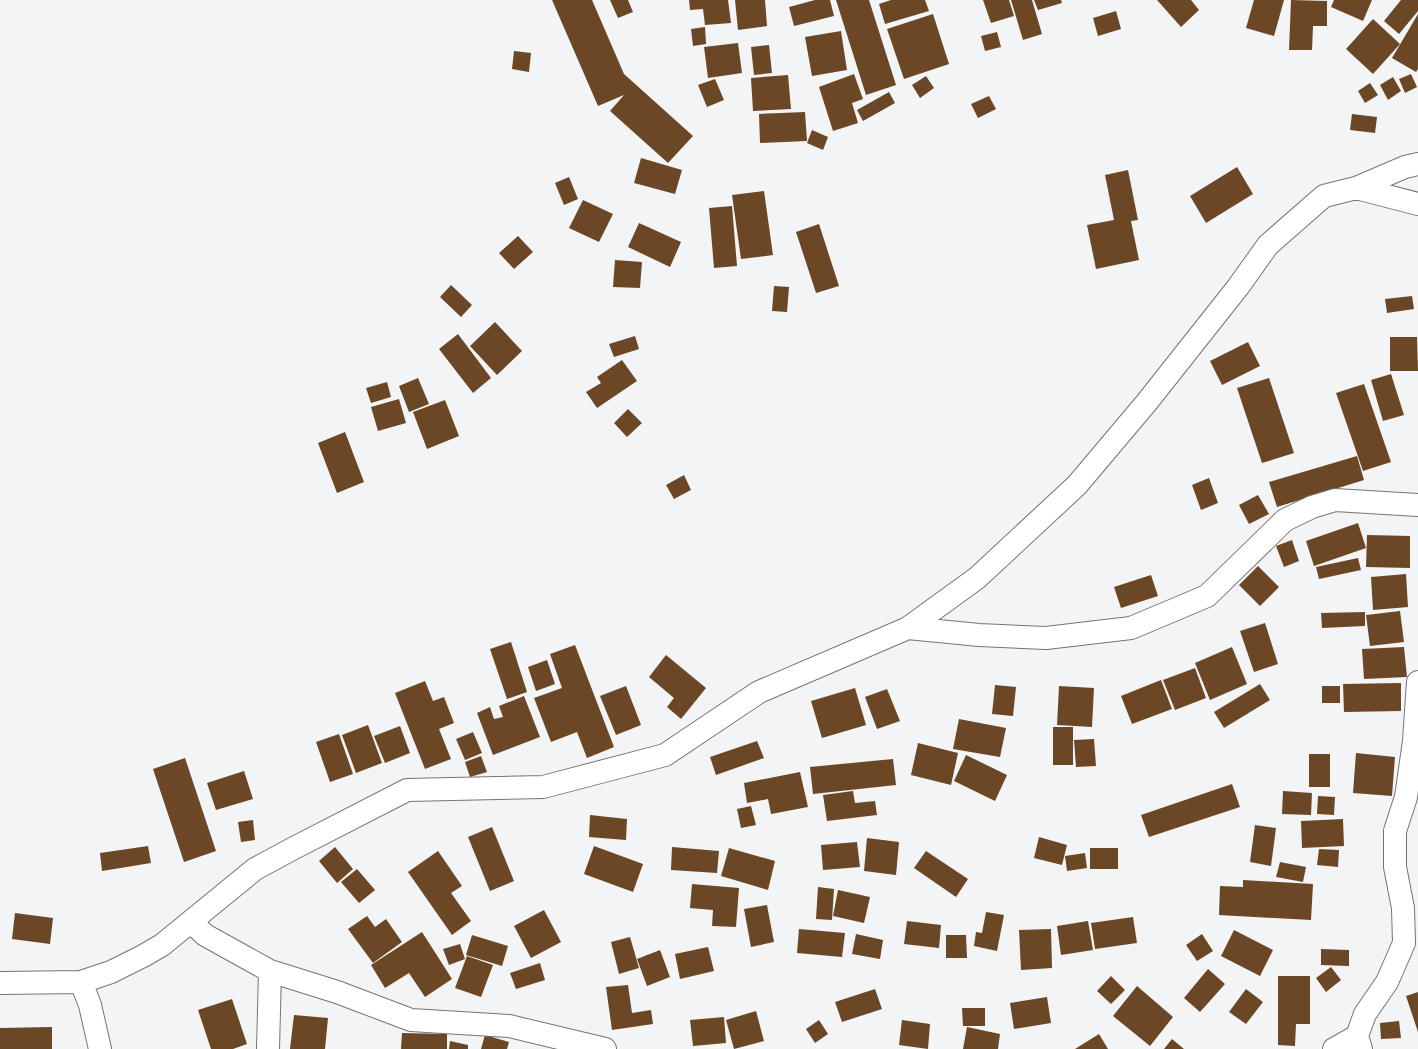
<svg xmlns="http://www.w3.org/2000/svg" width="1418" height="1049" font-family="'Golos Text',sans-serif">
<rect width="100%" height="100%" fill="#f3f4f6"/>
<path fill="#6b4725" d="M552 0H592L624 74 693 136 668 163 610 111 624 95 598 106Z
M610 0H628L633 12 618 18Z
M689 0H728L731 23 705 25 703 9 690 10Z
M735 0H765L767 26 738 30Z
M815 0H830L834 16 794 26 789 7Z
M836 0H869L896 85 866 95Z
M891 0H925L929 11 885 24 879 4Z
M983 0H1009L1014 16 991 23Z
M1011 0H1032L1042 34 1023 40Z
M1034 0H1061L1062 3 1038 10Z
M1157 0H1191L1199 10 1181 27Z
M1254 0H1284L1274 36 1246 28Z
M1291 0 1327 1V26H1313L1312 50H1289Z
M1334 0H1372L1363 21 1331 7Z
M1401 0H1418V11L1399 34 1384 21Z
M1116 11 1121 29 1098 36 1093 18Z
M933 14 949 64 904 79 887 29Z
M1418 14V69L1416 72 1392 58Z
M1373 19 1400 44 1373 74 1346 49Z
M705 27 706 44 693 46 691 29Z
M841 31 847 70 812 76 805 37Z
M997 32 1001 47 985 51 981 36Z
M738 43 742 73 708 78 704 47Z
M769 45 772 73 754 75 751 47Z
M514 51 531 53 529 72 512 69Z
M854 74 863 99 852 103 858 123 833 131 819 87Z
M1411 74 1417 87 1405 93 1399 79Z
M788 75 791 109 753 111 751 78Z
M926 76 934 88 920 98 912 85Z
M1393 77 1401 91 1388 100 1380 85Z
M715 79 724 100 707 107 698 85Z
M1370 83 1378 95 1365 103 1358 91Z
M889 92 895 103 863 121 857 110Z
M989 96 996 109 978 118 971 104Z
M805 112 807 141 760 143 759 114Z
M1352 114 1377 117 1375 133 1350 130Z
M812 130 828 137 823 150 807 143Z
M641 158 682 170 675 194 634 183Z
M1237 167 1253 194 1206 223 1190 196Z
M1128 170 1138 220 1131 221 1139 260 1096 269 1087 225 1114 220 1105 175Z
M569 177 578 199 564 205 555 183Z
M764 191 773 255 741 259 732 195Z
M583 200 613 214 599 242 569 228Z
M732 206 737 266 714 268 709 208Z
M639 223 681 242 670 267 628 247Z
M819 224 839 286 816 293 796 232Z
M518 236 533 252 514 269 499 253Z
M615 260 642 262 640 288 613 287Z
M451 285 472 305 461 317 440 297Z
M774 286 789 287 787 312 772 311Z
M1412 296 1414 309 1387 313 1385 299Z
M495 322 522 351 497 375 470 346Z
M458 334 491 378 473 393 439 349Z
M635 336 639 349 614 357 609 344Z
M1390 337H1417L1418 371H1390Z
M1248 342 1260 366 1222 385 1210 361Z
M622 360 637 381 597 408 586 392 601 383 597 377Z
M1391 374 1404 415 1383 421 1371 380Z
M418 378 429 404 409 412 399 386Z
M1269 378 1294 453 1262 463 1237 388Z
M387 382 391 397 371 403 366 388Z
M1364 384 1391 462 1363 471 1336 393Z
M399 399 406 423 378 431 371 407Z
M445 400 459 436 427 449 413 412Z
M628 409 642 423 627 437 614 423Z
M345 432 364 482 337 493 318 443Z
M1357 456 1364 480 1277 507 1269 482Z
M684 475 691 490 674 499 666 485Z
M1209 478 1218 503 1201 510 1192 485Z
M1258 495 1269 514 1249 524 1239 505Z
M1358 523 1366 548 1314 566 1306 541Z
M1367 535 1410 536V568L1366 567Z
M1292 540 1299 561 1284 567 1276 546Z
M1358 558 1361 570 1319 579 1316 567Z
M1258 566 1279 587 1260 606 1239 585Z
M1406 574 1408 607 1373 610 1371 577Z
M1151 575 1158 596 1121 608 1114 587Z
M1400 611 1404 642 1370 646 1366 615Z
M1365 612V626L1322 628 1321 613Z
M1265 623 1278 664 1254 672 1240 631Z
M511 642 527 692 507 699 490 649Z
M575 645 614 747 587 758 577 732 551 742 534 698 562 688 550 654Z
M1232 647 1247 684 1210 700 1195 663Z
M1404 647 1407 677 1364 679 1362 649Z
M666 655 706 688 681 719 667 707 674 698 649 677Z
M547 660 555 684 536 691 528 667Z
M1195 668 1206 698 1175 710 1163 680Z
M1161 680 1172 709 1132 724 1121 696Z
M425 681 433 701 444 697 454 723 439 729 451 759 425 769 395 693Z
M1401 683V711L1344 712 1343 684Z
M1260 684 1270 700 1224 728 1214 712Z
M995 685 1016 687 1013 716 992 714Z
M626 686 641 725 616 735 600 696Z
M1059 686 1094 688 1092 727 1057 725Z
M1322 686H1340V703H1322Z
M855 688 866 725 822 738 811 701Z
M887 689 900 721 877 729 865 697Z
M524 696 540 737 493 755 477 713 490 707 494 719 503 717 499 706Z
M959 719 1006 728 1000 757 953 749Z
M368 725 382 763 356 773 342 735Z
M400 726 410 753 385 763 374 736Z
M1053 727H1073V765H1053Z
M473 732 482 753 465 760 456 739Z
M339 734 353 774 330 782 316 742Z
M1094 739 1096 766 1076 767 1074 740Z
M757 741 764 758 716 775 710 757Z
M918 743 958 753 951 785 911 775Z
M1356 753 1395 757 1392 796 1353 793Z
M1309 754H1330V787H1309Z
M966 755 1007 775 995 801 954 781Z
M481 756 487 772 470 777 465 762Z
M185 758 216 851 184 862 153 769Z
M893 759 896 785 813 794 810 767Z
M244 771 253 799 216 810 207 783Z
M800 772 808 807 771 814 768 799 747 803 744 783Z
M1232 784 1240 807 1149 837 1141 815Z
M853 791 855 803 875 801 877 815 827 821 823 795Z
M1283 791 1312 793 1311 815 1282 814Z
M1318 796 1335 797 1334 815 1317 814Z
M751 806 756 825 741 828 737 809Z
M590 815 627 819 626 840 589 837Z
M1343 819 1344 846 1302 848 1301 821Z
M253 820 255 840 241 842 238 822Z
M1255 825 1276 828 1271 866 1250 862Z
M492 827 514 881 490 891 468 837Z
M1039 837 1067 845 1062 865 1034 858Z
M867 838 899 842 896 875 864 871Z
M857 842 860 867 823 870 821 845Z
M148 846 151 863 102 871 100 853Z
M594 846 643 864 633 892 584 874Z
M335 847 353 869 337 883 319 861Z
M672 847 719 851 717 873 671 870Z
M729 848 775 861 768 890 721 876Z
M1090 848H1118V869H1090Z
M1319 849 1339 850 1338 867 1317 865Z
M438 851 462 886 451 893 471 921 452 935 408 872Z
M926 851 968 879 956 897 914 868Z
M1085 853 1087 868 1067 871 1065 856Z
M1280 862 1306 867 1303 882 1276 877Z
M357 869 375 890 359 903 341 882Z
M1243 880 1313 884 1311 920 1219 915 1220 886 1243 887Z
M692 884 739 888 736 927 712 926 713 910 690 908Z
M818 887 834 889 832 920 816 919Z
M838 890 870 897 864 923 833 916Z
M767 905 774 942 751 947 744 909Z
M544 910 561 942 531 958 514 926Z
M986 912 1004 915 997 951 974 946 976 932 982 933Z
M15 913 53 918 50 944 12 939Z
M367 916 375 927 386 919 402 942 373 963 348 929Z
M1133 917 1137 943 1095 949 1091 923Z
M907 921 941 925 939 948 904 944Z
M1088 921 1093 950 1061 955 1057 926Z
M799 929 845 933 842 957 797 953Z
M1051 929 1052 968 1021 970 1019 930Z
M1234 930 1273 950 1260 976 1221 956Z
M422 932 452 979 425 997 409 973 385 988 371 965Z
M856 934 883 940 880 959 852 954Z
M1202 934 1213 951 1197 961 1186 945Z
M472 935 508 946 502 966 466 955Z
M946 935H966L967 958H946Z
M630 937 639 968 619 974 611 942Z
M460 944 465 959 449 965 443 949Z
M708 947 714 971 680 979 675 954Z
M1321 949 1349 950V966L1321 965Z
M660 950 670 977 647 986 637 959Z
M467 956 493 965 481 997 455 988Z
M540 963 545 980 516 989 510 973Z
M1331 967 1341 980 1326 992 1316 978Z
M1208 969 1225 984 1200 1012 1184 998Z
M1111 976 1125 990 1111 1004 1097 991Z
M1278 976H1310V1024H1296L1295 1046 1278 1045Z
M628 985 632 1013 651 1010 653 1024 612 1030 606 987Z
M1137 986 1173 1017 1150 1046 1113 1016Z
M875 989 882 1009 842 1022 835 1002Z
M1246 989 1263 1002 1246 1024 1229 1012Z
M1418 992V1032L1406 996Z
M1047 997 1051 1023 1014 1029 1010 1003Z
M232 999 247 1044 233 1049H211L198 1010Z
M962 1008H985V1026H963Z
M756 1011 764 1041 734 1049 726 1020Z
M294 1015 328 1018 325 1049H290Z
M724 1017 726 1043 693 1046 690 1020Z
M819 1020 828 1034 815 1043 806 1029Z
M902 1020 930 1024 928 1049 899 1045Z
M1399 1021 1401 1038 1381 1039 1380 1023Z
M52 1027V1049H0V1028Z
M967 1027 1000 1034 998 1049H963Z
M402 1033 447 1034V1049H401Z
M1099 1034 1108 1049H1075Z
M485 1035 509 1042 507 1049H481Z
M1172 1039 1184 1049H1164Z
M450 1041 468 1045V1049H449Z"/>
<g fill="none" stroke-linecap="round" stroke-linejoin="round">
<g stroke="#737476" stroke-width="24">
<path id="minor" d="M1356 188 1418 204
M908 628 979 635 1046 638 1131 628 1207 596 1285 520 1312 507 1335 500 1418 505
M191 922 205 935 270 971 337 992 411 1020 509 1026 605 1049
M81 982 90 1005 100 1049
M0 983 81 982 111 972 143 956 162 945 255 869 294 848 407 790 543 787 665 755 759 692 908 628 977 578 1077 485 1147 402 1238 287 1268 245 1324 196 1356 188 1405 167 1418 164
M268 1049 270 971
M1334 1049 1357 1036
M1361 1049 1357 1036 1365 1014 1387 982 1404 943 1403 908 1395 867V831L1406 797 1414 741 1418 682"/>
</g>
<use href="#minor" stroke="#fff" stroke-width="22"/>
</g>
</svg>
